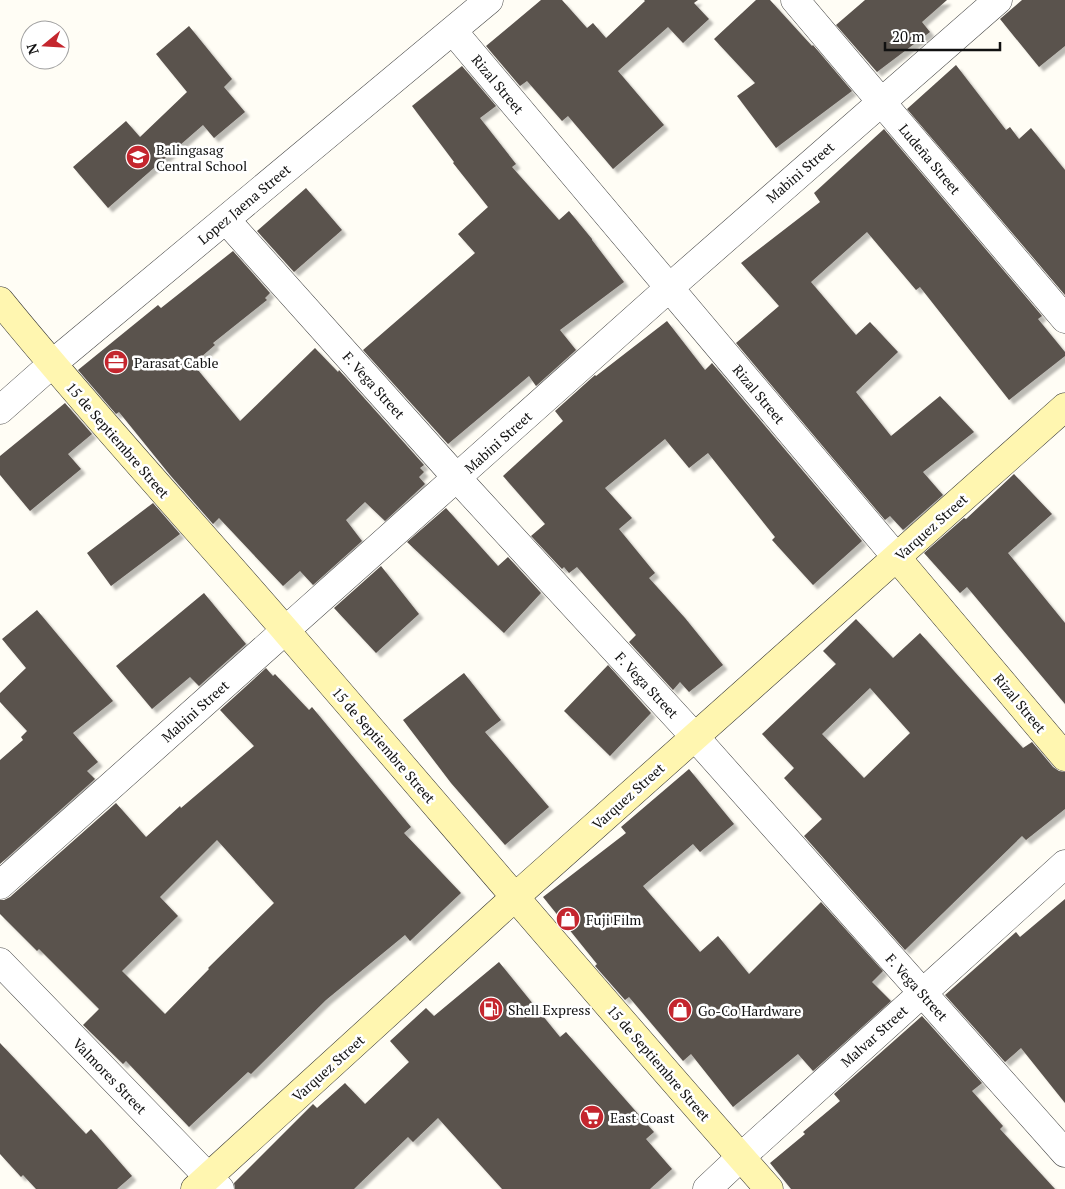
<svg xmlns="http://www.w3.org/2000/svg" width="1065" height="1189" font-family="'PT Serif',serif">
<defs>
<filter id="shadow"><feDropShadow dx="4.5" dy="4.5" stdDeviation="1" flood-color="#0004"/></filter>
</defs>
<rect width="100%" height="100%" fill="#fffdf5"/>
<path fill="#5a524d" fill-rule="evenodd" filter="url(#shadow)" d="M541 0H562L587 28 593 23 606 38 645 1 644 0H698L694 3 709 19 683 43 668 27 618 71 664 125 613 169 568 116 562 121 527 81 520 86 486 46Z
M756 0H770L812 46 813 45 852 91 776 148 737 96 755 83 714 39Z
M865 0H947L922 22 930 32 877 72 836 25Z
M1022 0H1065V46L1039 67 1000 19Z
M189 26 232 79 224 87 245 112 214 138 203 125 108 208 73 167 126 121 140 137 187 92 156 54Z
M956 65 1006 130 1010 127 1019 139 1031 128 1065 170V295L907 109Z
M462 66 496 106 480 118 516 164 512 167 559 220 569 211 592 239V240L624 282 560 330 576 350 536 386 529 376 448 444 363 350 475 253 458 234 488 207 453 163 454 162 412 106Z
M884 129 1042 316 1038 319 1065 352V356L1009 400 920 287 916 290 867 232 811 282 856 335 870 322 898 352 856 392 891 436 940 396 974 432 923 472 943 495 903 530 890 516 885 520 736 343 779 306 741 263 820 202 814 193Z
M306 188 342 230 294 272 257 231Z
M233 251 270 293 265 298 267 300 213 343 215 345 193 364 240 421 315 348 338 372 339 370 424 465 420 468 424 472 419 477 425 484 385 521 365 502 346 520 362 541 313 585 300 571 283 586 219 518 213 524 170 475 119 412 116 414 78 370 158 305 161 308Z
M667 321 705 370 712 363 862 541 813 585 772 540 775 537 708 453 689 468 665 439 605 488 632 518 619 529 655 573 649 578 685 618 723 665 689 692 680 682 673 690 629 642 636 635 577 567 569 573 564 567 562 569 531 536 545 524 503 476 563 421 555 411 595 375 596 376Z
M65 403 92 434 68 454 81 469 30 511 0 475V456Z
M1014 474 1052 514 1008 553 1065 623V704L967 587 960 593 924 553 964 518 966 519Z
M153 503 180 534 111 586 87 553Z
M446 508 498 566 508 557 541 593 504 633 407 542Z
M381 566 419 614 376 653 334 608Z
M204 593 246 644 199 686 190 677 152 709 116 666Z
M37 610 113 701 73 733 98 762 87 771 95 779 0 864V760L23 740 21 737 27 731 0 702V693L26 668 2 639Z
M856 619 893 658 920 633 1023 748 1032 742 1053 767 1059 771 1065 772V809L1026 840 1022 836 905 950 804 836 822 819 784 778 794 768 762 734 836 664 823 651ZM870 688 910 733 864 778 822 734Z
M608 665 651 713 610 756 564 711Z
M266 668 273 676 275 674 309 710 312 707 411 827 404 833 461 893 410 941 405 935 326 1000 251 1074 248 1072 189 1127 126 1061 123 1064 83 1025 99 1009 39 949 37 951 0 914V900H4L10 897 116 803 146 837 180 806 181 808 254 746 220 710ZM217 840 274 903 208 968 209 969 165 1014 122 971 178 916 160 897Z
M464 673 501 720 485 732 549 807 505 845 451 783 403 720Z
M689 769 734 824 700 852 693 844 643 886 700 952 718 936 749 974 821 902 883 971 872 982 891 1001 813 1071 798 1054 733 1107 691 1054 683 1061 629 997 625 1000 595 966 597 964 543 897 626 833 621 827Z
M1065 899V1103L1021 1048 1005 1062 945 995 1016 932 1020 937Z
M499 962 560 1037 566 1032 654 1132 646 1139 672 1169 650 1189H502L438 1118 413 1142 408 1137 354 1189H235L234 1183 313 1104 317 1108 345 1083 365 1104 409 1062 390 1041 426 1008 434 1016Z
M922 1016 982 1083 972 1091 1003 1126 1000 1129 1055 1189H791L770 1163 805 1134 803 1132 840 1101 834 1094Z
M0 1043 86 1134 91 1129 132 1176 117 1189H36L23 1175 21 1177 0 1154Z"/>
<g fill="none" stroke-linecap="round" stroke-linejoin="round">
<g stroke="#444" stroke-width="29">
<path id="street" d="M795 0 1065 319
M453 31 897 558
M226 220 457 478 695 737 1065 1153
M0 410 52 364 489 0
M0 885 669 288 998 0
M0 962 220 1189
M707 1189 741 1157 1065 864"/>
</g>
<g stroke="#333" stroke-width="29">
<path id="secondary" d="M0 301C92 414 191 521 286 631 447 817 606 1005 769 1189
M897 558 1065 757
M195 1189 514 898 1065 407"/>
</g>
<use href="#street" stroke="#fff" stroke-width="28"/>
<use href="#secondary" stroke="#fff6b0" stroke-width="28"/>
</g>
<defs>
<g id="school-disc" transform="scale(1.25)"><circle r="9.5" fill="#c4262e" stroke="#fff"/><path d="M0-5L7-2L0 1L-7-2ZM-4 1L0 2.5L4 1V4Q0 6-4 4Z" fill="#fff"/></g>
<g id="office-disc" transform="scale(1.25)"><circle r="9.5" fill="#c4262e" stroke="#fff"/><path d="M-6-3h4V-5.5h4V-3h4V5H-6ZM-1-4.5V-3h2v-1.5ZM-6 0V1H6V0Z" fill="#fff"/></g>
<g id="shop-disc" transform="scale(1.25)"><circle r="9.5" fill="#c4262e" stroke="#fff"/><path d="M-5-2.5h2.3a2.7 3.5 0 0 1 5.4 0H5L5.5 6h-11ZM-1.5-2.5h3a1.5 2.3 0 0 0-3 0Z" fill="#fff"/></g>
<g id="fuel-disc" transform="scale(1.25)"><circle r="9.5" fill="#c4262e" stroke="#fff"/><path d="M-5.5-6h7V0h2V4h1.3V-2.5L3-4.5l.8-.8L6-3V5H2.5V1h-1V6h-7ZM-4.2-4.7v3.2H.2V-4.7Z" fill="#fff"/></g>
<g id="supermarket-disc" transform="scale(1.25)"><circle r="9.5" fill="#c4262e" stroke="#fff"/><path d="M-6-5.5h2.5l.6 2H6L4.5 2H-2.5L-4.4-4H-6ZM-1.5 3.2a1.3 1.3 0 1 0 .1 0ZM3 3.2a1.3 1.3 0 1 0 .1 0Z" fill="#fff"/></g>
</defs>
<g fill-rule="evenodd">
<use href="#school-disc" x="138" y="157"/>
<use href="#office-disc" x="116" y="362"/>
<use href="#shop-disc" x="568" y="919"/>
<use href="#fuel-disc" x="491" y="1009"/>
<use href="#shop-disc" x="680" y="1010"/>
<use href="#supermarket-disc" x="592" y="1117"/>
</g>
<g text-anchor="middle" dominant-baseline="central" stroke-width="5" stroke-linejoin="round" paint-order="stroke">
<g font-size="14" fill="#111" stroke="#fff">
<text transform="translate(498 84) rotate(50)">Rizal Street</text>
<text transform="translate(930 159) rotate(50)">Ludeña Street</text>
<text transform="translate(800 172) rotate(-41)">Mabini Street</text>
<text transform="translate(244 204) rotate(-40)">Lopez Jaena Street</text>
<text transform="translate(374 385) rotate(48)">F. Vega Street</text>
<text transform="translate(759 394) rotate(50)">Rizal Street</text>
<text transform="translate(118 440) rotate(49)">15 de Septiembre Street</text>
<text transform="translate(498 442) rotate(-42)">Mabini Street</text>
<text transform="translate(931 527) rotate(-42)">Varquez Street</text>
<text transform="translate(647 685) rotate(47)">F. Vega Street</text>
<text transform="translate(1020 703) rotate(50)">Rizal Street</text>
<text transform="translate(195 711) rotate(-42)">Mabini Street</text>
<text transform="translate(384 745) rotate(49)">15 de Septiembre Street</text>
<text transform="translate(628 796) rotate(-42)">Varquez Street</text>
<text transform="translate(917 987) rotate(48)">F. Vega Street</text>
<text transform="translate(874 1036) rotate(-42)">Malvar Street</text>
<text transform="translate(659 1063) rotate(49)">15 de Septiembre Street</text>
<text transform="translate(328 1068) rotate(-42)">Varquez Street</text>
<text transform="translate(110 1076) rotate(46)">Valmores Street</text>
</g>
<g font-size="14" fill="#111" stroke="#fff" text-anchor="start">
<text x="156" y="149">Balingasag<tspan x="156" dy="16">Central School</tspan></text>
<text x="134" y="362">Parasat Cable</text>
<text x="586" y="919">Fuji Film</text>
<text x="508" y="1009">Shell Express</text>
<text x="698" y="1010">Go-Co Hardware</text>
<text x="610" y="1117">East Coast</text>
</g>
</g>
<g transform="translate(45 45) rotate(252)"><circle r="24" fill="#ffffff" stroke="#a0a0a0"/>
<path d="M0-4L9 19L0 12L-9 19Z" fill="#c4262e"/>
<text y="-8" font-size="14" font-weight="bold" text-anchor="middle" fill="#111111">N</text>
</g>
<path d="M885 42v8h115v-8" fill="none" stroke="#111111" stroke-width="2.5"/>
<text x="892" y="42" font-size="15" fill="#111111" stroke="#ffffff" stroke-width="4" paint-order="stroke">20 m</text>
</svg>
